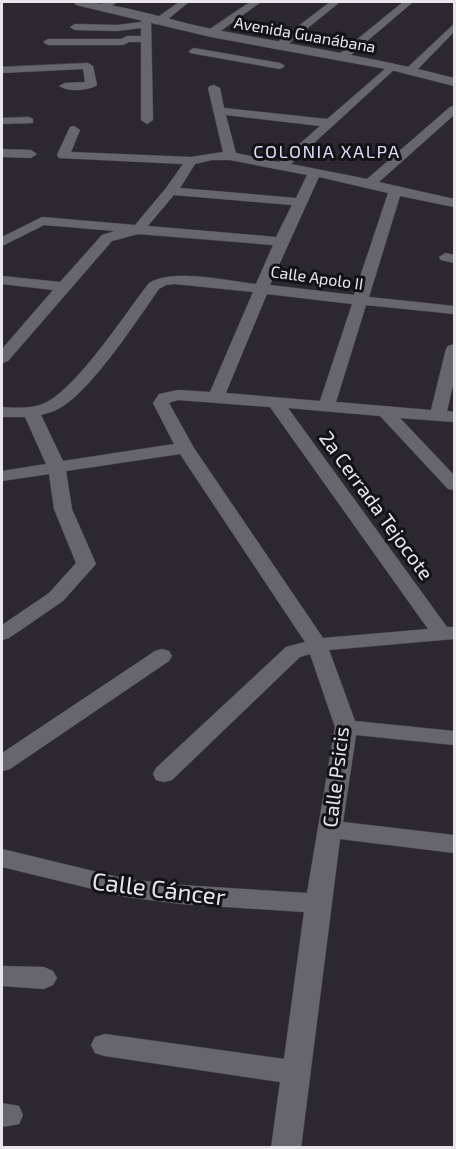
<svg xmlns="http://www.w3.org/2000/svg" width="456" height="1149" font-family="'Exo 2',sans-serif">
<rect width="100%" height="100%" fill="#2b292f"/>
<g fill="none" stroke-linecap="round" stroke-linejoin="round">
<g stroke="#47454a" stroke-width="1">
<path id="minor" d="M106 2H118L105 9H99V5Z
M179 2H189L162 24H154V20Z
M250 2H261L215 35H207V31Z
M330 2H340L283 48H275V44Z
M403 2H413L346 59H338V55Z
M142 17 151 19 153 120 147 124 141 120V42H129L123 45H48L43 42 48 39H121L127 36H141V28L117 31 75 30 70 27 75 24 117 25 141 22Z
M454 24V32L414 73H406V69Z
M194 48 280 63 285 66 280 69 190 53 189 51Z
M88 63 93 66 97 85C88 91 68 92 59 86L65 83 85 82 83 69 2 73V67Z
M392 63 397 66 396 68 291 164 367 179 450 107 454 106V115L379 182 454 199V207L400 196 369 297 454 306V314L366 305 336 402 431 410 446 349 448 346 454 344V381L447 411 454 412V422L400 418 454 475V490L448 489 380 416 288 408 447 627H454V639L329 650 355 721 454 731V745L356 735 343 822 454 835V853L340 839 301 1148H271L280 1082 105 1056 95 1053 91 1045 95 1037 105 1034 284 1059 304 912 181 904 126 897 2 867V849L126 879 181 885 307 893 335 727 310 654 300 657 172 780 164 782 156 780 153 774 156 768 286 647 305 642 180 454 66 471 72 509 96 564 63 601 9 638 2 640V625L49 593 76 563 54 509 49 474 2 481V471L46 464 25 417H2V407C16 408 34 409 47 402 79 385 125 314 149 283 173 268 228 281 256 284L273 245 138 234 112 241 8 361 2 363V349L53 290 2 284V276L60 282 102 235 115 231 44 225 2 246V237L42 217 135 225 166 188 183 164 59 158 57 155 70 127 74 126 80 130 71 152 191 157 223 152 208 88 210 86 214 85 220 88 224 108 327 119ZM226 115 320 126 279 162 236 153ZM212 160H230L307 175 296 198 180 188 195 164ZM319 177 388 193 354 295 270 285ZM174 195 292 205 276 237 148 226ZM175 284 253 292 210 392 178 390 159 394 153 403 174 444 63 461 41 415C46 413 53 412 58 409 90 393 137 320 159 289L166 285ZM267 294 352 304 320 401 226 393ZM178 400 270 407 428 629 323 638 194 448 169 403Z
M29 117 33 119V123L2 124V118Z
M2 149 31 150 37 154 31 158 2 157Z
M446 253 454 255V263L441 260 439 257Z
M162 649 169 651 172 656 169 661 10 769 2 771V753L155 651Z
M2 966 44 967 53 971 57 978 53 985 44 989 2 986Z
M2 1103 19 1106 23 1115 19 1124 2 1127Z"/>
</g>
<g stroke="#47454a" stroke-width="1">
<path id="tertiary" d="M74 2C110 0 174 22 212 29 293 45 374 57 454 78V86L391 70 211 37 76 5Z"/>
</g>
<use href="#minor" fill="#68666d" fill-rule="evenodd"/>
<use href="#tertiary" fill="#68666d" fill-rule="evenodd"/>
</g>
<g text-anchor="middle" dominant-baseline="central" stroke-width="6" stroke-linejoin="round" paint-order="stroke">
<g font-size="16" fill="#e8e6eb" stroke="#131215">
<text transform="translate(305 34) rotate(10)">Avenida Guanábana</text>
<text transform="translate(317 277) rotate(8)">Calle Apolo II</text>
</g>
<g font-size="18" letter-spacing="1.5" fill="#dadbf9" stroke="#131215">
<text x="327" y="151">COLONIA XALPA</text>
</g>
<g font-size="20" fill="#e8e6eb" stroke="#131215">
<text transform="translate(377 505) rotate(54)">2a Cerrada Tejocote</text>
<text transform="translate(335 777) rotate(-83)">Calle Psicis</text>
</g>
<g font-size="24" fill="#e8e6eb" stroke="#131215">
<text transform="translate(159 888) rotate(7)">Calle Cáncer</text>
</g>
</g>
<rect width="456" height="1149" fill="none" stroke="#e8e6eb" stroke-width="6"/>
</svg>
